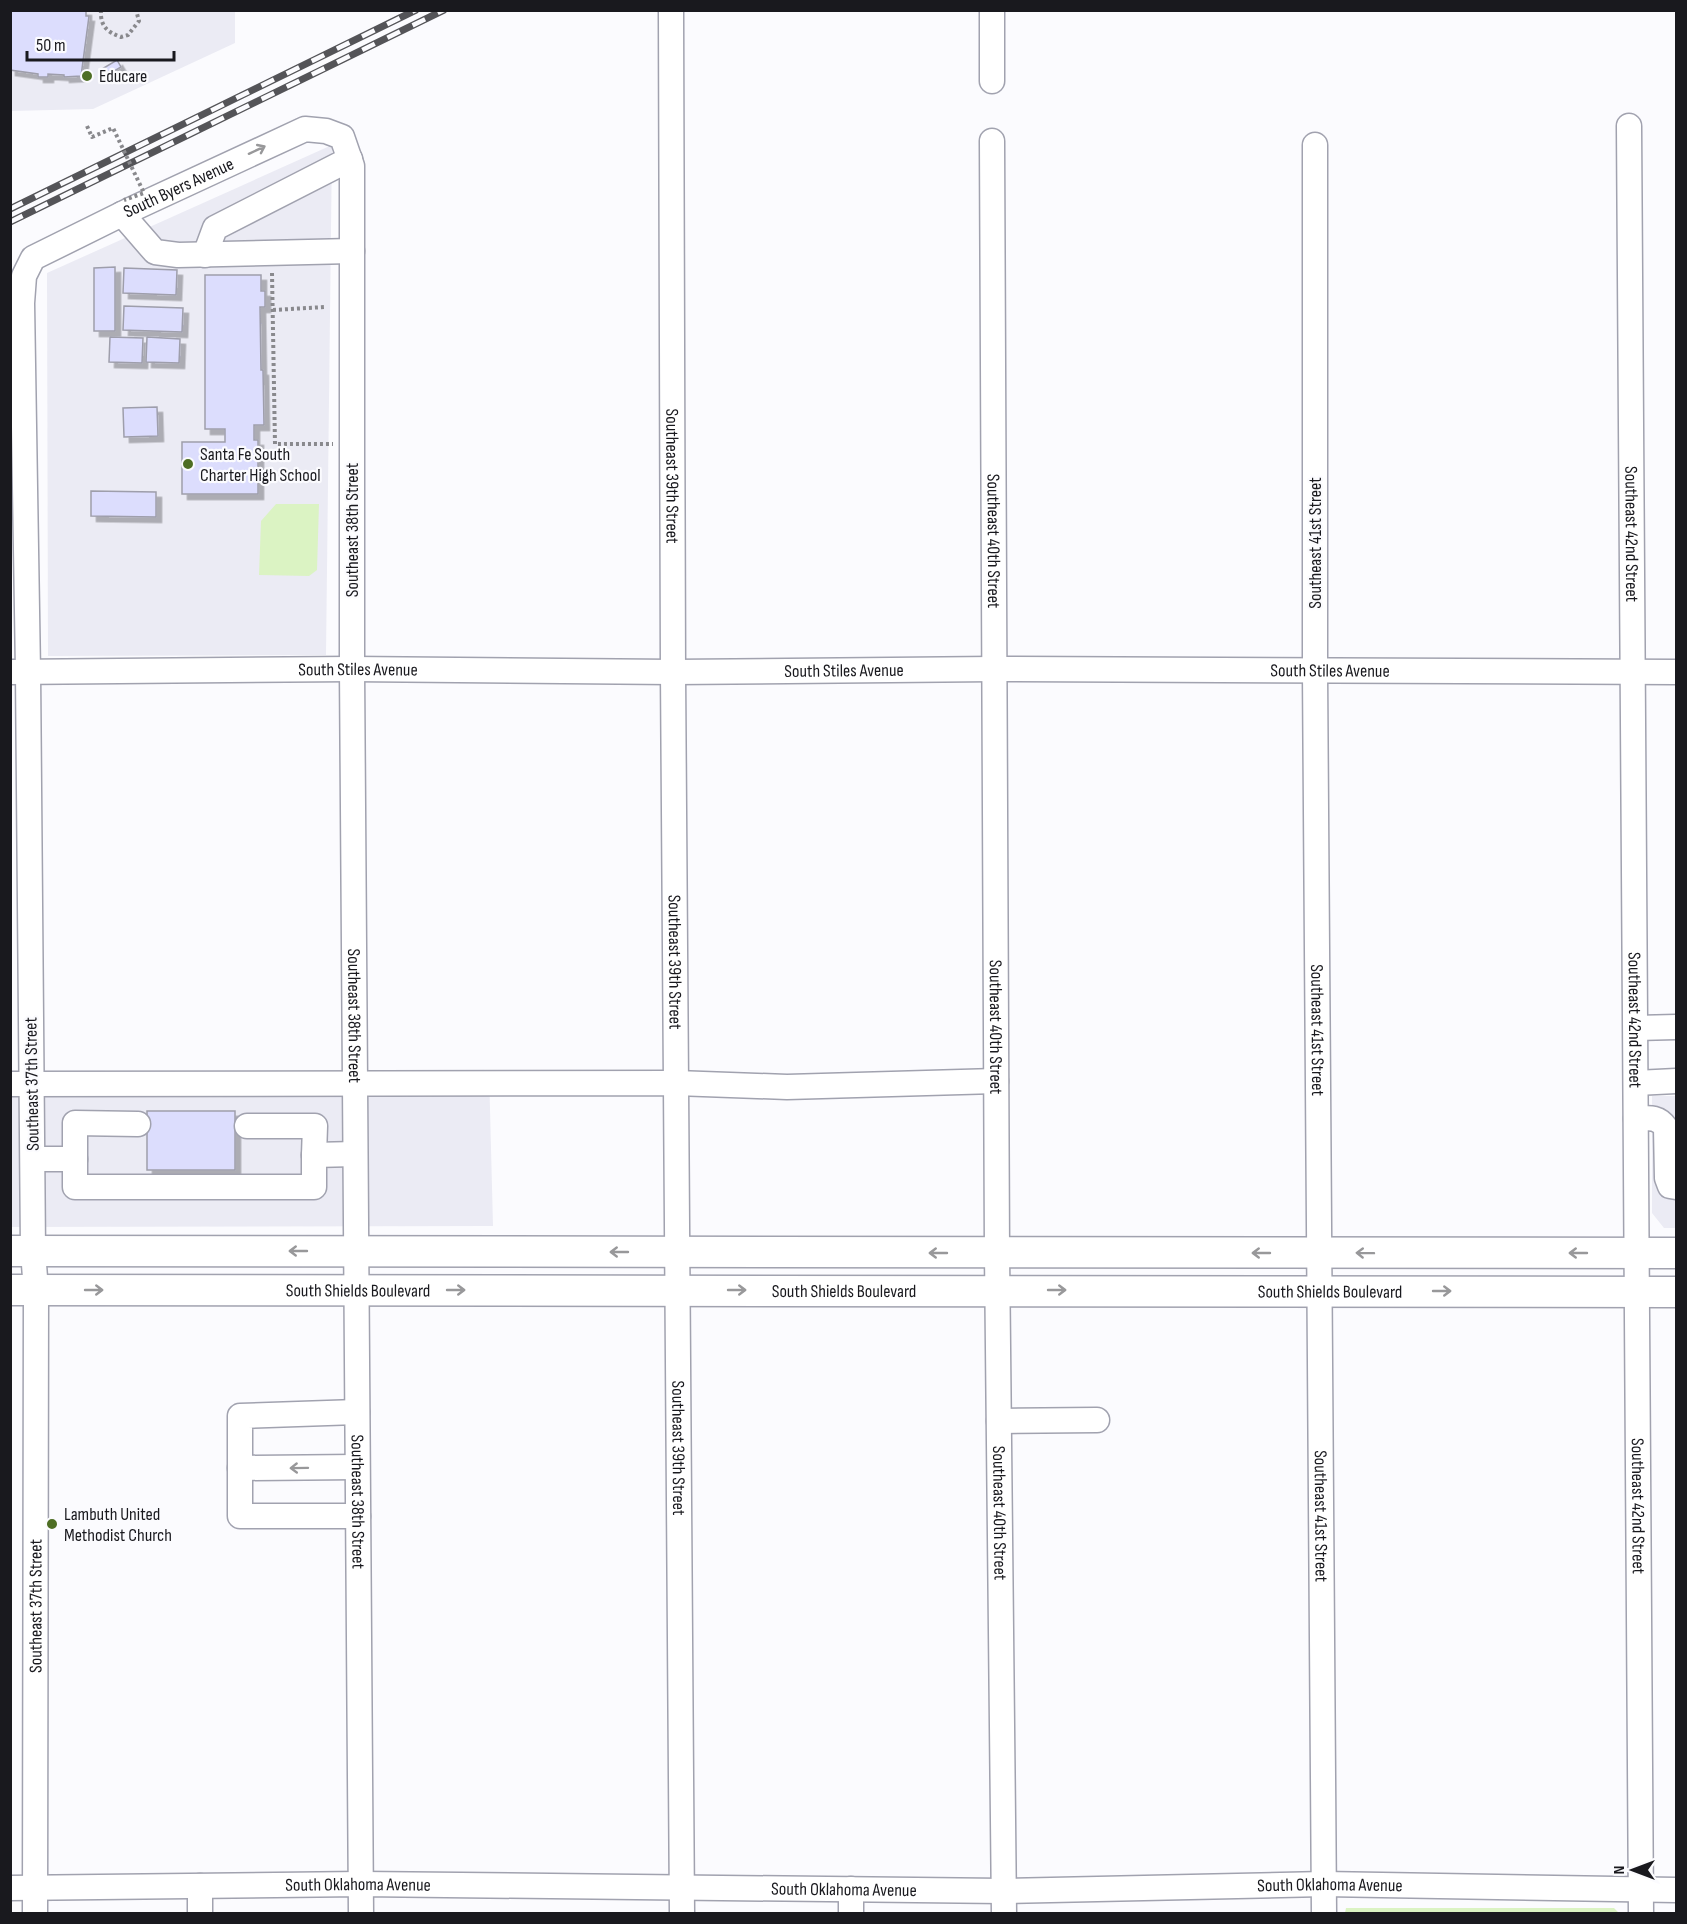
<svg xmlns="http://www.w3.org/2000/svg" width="1687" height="1924" font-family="'Sofia Sans Condensed',sans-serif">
<defs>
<filter id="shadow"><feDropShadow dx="5.5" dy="5.5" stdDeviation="0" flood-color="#0004"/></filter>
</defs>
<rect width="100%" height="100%" fill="#fbfbfe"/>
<path fill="#ebebf4" d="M10 11H235V43L93 109 11 111Z
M332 145 326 655 48 656 47 273Z
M489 1070 493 1226 11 1227 10 1074Z
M1652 1096H1676V1228H1664L1652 1213Z"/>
<path fill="#dbf3c3" d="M276 504H319L317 570 309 576 259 575 261 521Z
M1346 1908H1614L1619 1913H1345Z"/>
<path fill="#dcddfd" stroke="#9e9eab" stroke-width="1.5" filter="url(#shadow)" d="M10 10H86V16H89L81 76 64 77V75L48 74V77H38V74L10 70Z
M117 60 121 67 106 76 102 69Z
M115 267V331H94V268Z
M124 268 177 270 176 295 123 293Z
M205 275H261V291H265V307H260L261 370H263L264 425H254V440H258V494H182V442H225V429H205Z
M124 306 183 308 182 332 123 330Z
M110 337 143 338 142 363 109 362Z
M147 337 180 339 179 363 146 362Z
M157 407 158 436 124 437 123 408Z
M91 491 156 492V517L91 516Z
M147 1111H235V1170H147Z"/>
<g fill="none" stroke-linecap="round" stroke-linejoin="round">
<g stroke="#a1a2af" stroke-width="27">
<g id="minor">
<path id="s1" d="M671 10 673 672 682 1914"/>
<path d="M992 10V81"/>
<path id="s2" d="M1629 126 1641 1914"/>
<path id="s3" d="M992 141 997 1253 1004 1914"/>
<path id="s4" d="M1315 145V672L1324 1914"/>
<path d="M122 214 155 252 178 255 352 251"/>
<path d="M205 255 215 228 350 159"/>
<path id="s5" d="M10 672 352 669 673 672 994 669 1676 672"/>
<path d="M1636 1028 1676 1027"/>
<path d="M1636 1083 1676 1081"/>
<path d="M10 1084 676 1083 787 1087 996 1081"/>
<path d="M1636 1119C1649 1118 1658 1116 1666 1128L1667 1178 1670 1186 1676 1187"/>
<path d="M138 1124 75 1123V1187H314V1155L355 1154"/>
<path d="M247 1126H315L314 1155"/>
<path d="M33 1159H75"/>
<path d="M357 1412 240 1416V1516H358"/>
<path d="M999 1421 1097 1420"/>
<path d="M240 1468 357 1467"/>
<path d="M200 1886V1914"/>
<path id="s6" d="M10 1888 361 1884 1003 1891 1324 1884 1676 1890"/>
<path id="s7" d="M35 1914 36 1291 33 1251 28 672 22 303 24 276 33 258 128 211 305 129 326 131 342 137 352 166V669L361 1914"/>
<path d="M851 1914V1889"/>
</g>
</g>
<g stroke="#a1a2af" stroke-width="33">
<g id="major">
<path d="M10 1251 1676 1253"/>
<path id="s8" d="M10 1290 1676 1292"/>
</g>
</g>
<path stroke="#89898d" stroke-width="4" stroke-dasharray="3 3" stroke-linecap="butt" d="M101 10C100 26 107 32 121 37L128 35 139 21 136 10
M272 273 275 444H333
M273 310 325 307"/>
<use href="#minor" stroke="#fff" stroke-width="24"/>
<use href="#major" stroke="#fff" stroke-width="30"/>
<g stroke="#545458" stroke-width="7">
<path id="rail" d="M10 209 416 10
M10 222 444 10"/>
</g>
<use href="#rail" stroke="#fbfbfe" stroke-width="4.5" stroke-dasharray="14" stroke-linecap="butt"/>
<path stroke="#89898d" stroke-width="4" stroke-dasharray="3 3" stroke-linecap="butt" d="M87 126 92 137 113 128 144 193 124 200"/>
</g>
<defs><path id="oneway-shaft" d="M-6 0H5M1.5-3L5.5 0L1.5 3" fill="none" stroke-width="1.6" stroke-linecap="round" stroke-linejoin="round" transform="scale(1.5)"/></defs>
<g stroke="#98989a">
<use href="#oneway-shaft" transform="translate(257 150) rotate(-25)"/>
<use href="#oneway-shaft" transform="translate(298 1251) rotate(-180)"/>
<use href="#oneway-shaft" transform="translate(619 1252) rotate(-180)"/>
<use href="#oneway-shaft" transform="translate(938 1253) rotate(-180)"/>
<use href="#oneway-shaft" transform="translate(1261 1253) rotate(180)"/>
<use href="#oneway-shaft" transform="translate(1365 1253) rotate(-179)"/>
<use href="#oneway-shaft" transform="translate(1578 1253) rotate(180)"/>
<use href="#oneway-shaft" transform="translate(94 1290)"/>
<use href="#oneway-shaft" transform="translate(456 1290)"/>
<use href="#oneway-shaft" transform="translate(737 1290)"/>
<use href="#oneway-shaft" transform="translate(1057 1290)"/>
<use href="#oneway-shaft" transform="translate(1442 1291)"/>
<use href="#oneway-shaft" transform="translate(299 1468) rotate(179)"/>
</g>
<g fill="#4e6e24" stroke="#fbfbfe" stroke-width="2">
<circle cx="87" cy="76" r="6"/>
<circle cx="188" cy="464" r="6"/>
<circle cx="52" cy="1524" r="6"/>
</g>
<g text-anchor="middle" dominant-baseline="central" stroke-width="4.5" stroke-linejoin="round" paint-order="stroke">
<g font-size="18" fill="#19191e" stroke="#fbfbfe" text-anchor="start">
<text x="99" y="76">Educare</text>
<text x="200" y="454">Santa Fe South<tspan x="200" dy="21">Charter High School</tspan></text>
<text x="64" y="1514">Lambuth United<tspan x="64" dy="21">Methodist Church</tspan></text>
</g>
<g font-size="18" fill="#19191e" stroke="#fbfbfe">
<text stroke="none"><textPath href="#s7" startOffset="1820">South Byers Avenue</textPath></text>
<text stroke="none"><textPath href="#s1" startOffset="466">Southeast 39th Street</textPath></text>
<text transform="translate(352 530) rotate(-90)">Southeast 38th Street</text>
<text stroke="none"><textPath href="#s2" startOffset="408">Southeast 42nd Street</textPath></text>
<text stroke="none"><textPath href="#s3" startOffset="400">Southeast 40th Street</textPath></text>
<text transform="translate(1315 543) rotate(-90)">Southeast 41st Street</text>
<text stroke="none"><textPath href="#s5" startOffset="348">South Stiles Avenue</textPath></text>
<text stroke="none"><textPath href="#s5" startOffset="834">South Stiles Avenue</textPath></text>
<text stroke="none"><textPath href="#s5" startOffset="1320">South Stiles Avenue</textPath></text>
<text stroke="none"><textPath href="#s1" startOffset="952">Southeast 39th Street</textPath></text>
<text stroke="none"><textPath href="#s7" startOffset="2878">Southeast 38th Street</textPath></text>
<text stroke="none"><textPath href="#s2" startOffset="894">Southeast 42nd Street</textPath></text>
<text stroke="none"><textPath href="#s3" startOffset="886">Southeast 40th Street</textPath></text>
<text stroke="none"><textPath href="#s4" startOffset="885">Southeast 41st Street</textPath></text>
<text transform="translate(32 1084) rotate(-91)">Southeast 37th Street</text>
<text stroke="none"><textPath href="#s8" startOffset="348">South Shields Boulevard</textPath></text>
<text stroke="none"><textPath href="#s8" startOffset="834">South Shields Boulevard</textPath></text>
<text stroke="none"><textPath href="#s8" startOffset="1320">South Shields Boulevard</textPath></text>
<text stroke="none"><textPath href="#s1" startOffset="1438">Southeast 39th Street</textPath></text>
<text stroke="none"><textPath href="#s7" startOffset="3364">Southeast 38th Street</textPath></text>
<text stroke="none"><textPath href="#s2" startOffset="1380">Southeast 42nd Street</textPath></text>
<text stroke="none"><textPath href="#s3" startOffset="1372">Southeast 40th Street</textPath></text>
<text stroke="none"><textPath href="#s4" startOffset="1371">Southeast 41st Street</textPath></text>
<text stroke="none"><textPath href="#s7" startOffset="308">Southeast 37th Street</textPath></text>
<text stroke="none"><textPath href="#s6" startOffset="348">South Oklahoma Avenue</textPath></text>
<text stroke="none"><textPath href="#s6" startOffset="1320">South Oklahoma Avenue</textPath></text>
<text stroke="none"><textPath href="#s6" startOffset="834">South Oklahoma Avenue</textPath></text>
</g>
</g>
<rect width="1687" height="1924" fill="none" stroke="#19191e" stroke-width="24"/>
<g transform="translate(1633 1870) rotate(270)" stroke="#fbfbfe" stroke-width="4.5" paint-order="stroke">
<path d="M0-4.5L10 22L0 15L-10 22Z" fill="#19191e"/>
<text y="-9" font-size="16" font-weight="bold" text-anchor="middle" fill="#19191e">N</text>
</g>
<path d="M27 51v9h147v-9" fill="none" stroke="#19191e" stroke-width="3"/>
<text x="36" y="51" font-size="18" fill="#19191e" stroke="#fbfbfe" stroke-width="4.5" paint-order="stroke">50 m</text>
</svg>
